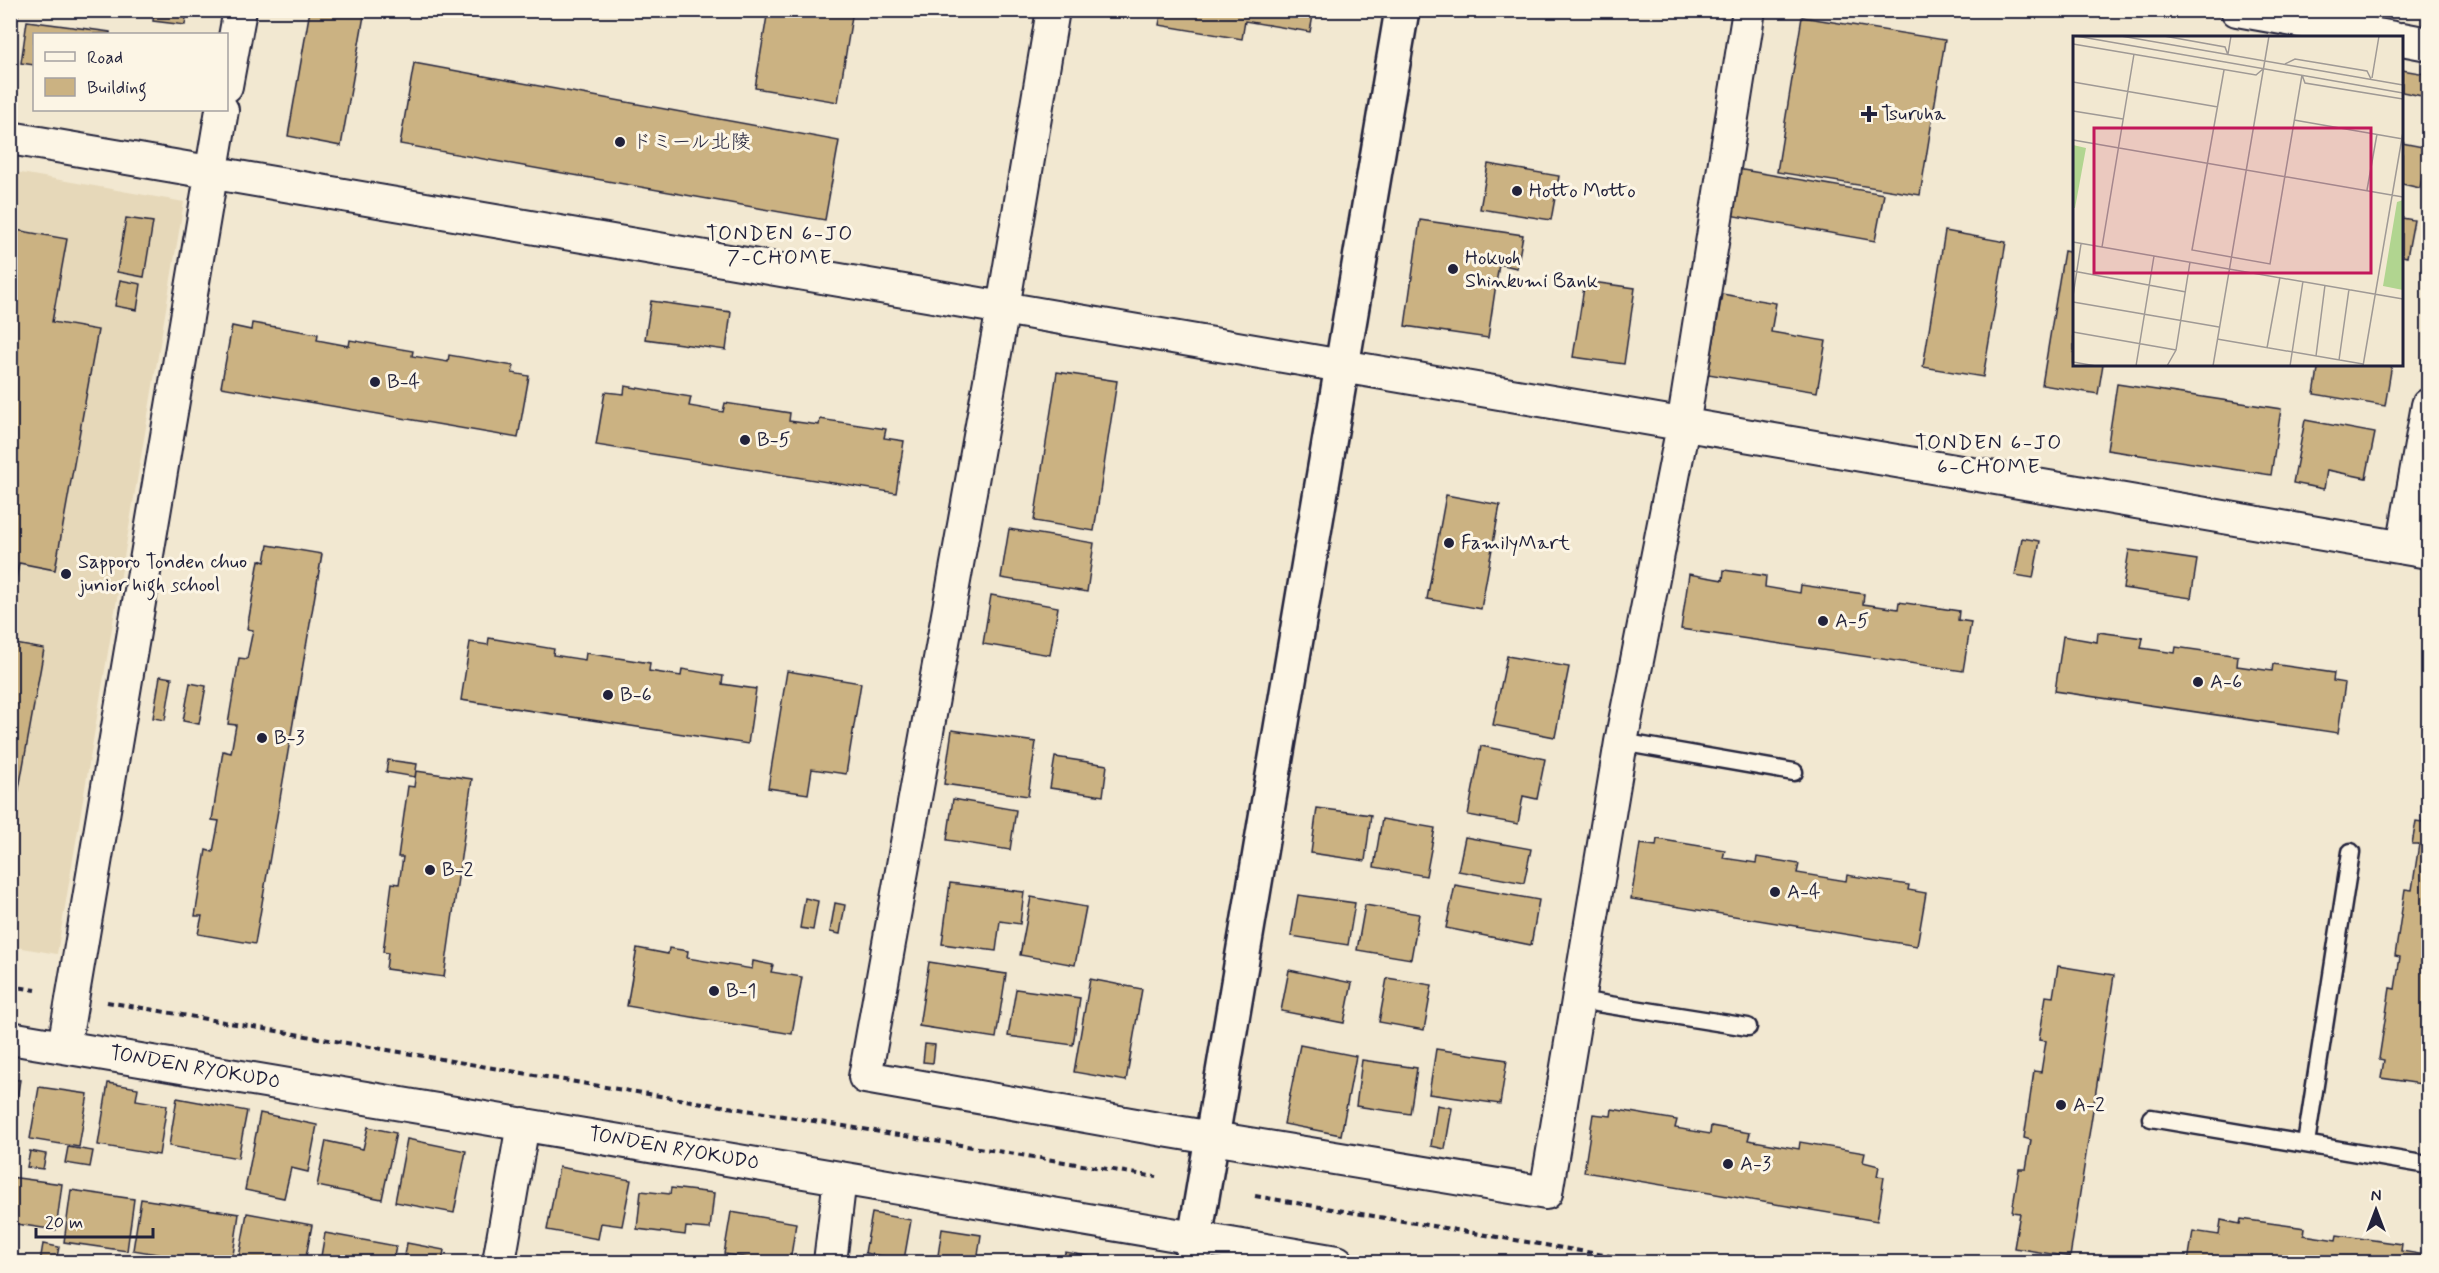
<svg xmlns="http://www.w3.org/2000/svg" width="2439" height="1273" font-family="Mynerve,'Klee One',sans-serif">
<rect width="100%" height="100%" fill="#f2e8d1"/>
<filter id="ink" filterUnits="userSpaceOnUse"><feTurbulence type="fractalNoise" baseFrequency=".0167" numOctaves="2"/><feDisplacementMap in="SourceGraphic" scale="12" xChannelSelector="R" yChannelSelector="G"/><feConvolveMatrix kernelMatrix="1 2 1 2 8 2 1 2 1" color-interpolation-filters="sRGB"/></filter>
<g filter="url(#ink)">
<path fill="#e6d8b9" d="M10 171 184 202 57 954 11 946Z"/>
<path fill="#cbb282" stroke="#22223b" stroke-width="1.5" d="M154 10H187L185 25 153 21Z
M310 10H365L341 146 288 136Z
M768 10H853L838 102 755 88Z
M1162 10H1314L1310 32 1245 21 1242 39 1159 25Z
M10 13 18 14 10 66Z
M1802 17 1945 40 1920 195 1777 172Z
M27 21 110 32V34H34V65L21 63Z
M414 63 839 141 825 220 400 144Z
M2402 70 2426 74 2422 96 2402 92Z
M2402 143 2428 148 2420 188 2402 184Z
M1488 164 1559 176 1551 220 1480 209Z
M1737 169 1884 194 1875 241 1729 215Z
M126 218 153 222 144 277 117 272Z
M2402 218 2414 220 2407 257 2402 256Z
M1420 220 1523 235 1517 268 1499 264 1488 338 1405 326Z
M10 229 67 239 52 322 98 330 55 570 19 563 10 612Z
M1945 231 2006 242 1983 377 1923 367Z
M2064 251 2074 253V364H2103L2098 394 2042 385Z
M120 280 141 284 137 310 115 306Z
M1585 281 1635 288 1624 364 1573 357Z
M1722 294 1776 303 1771 332 1826 341 1817 392 1708 374Z
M651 301 731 312 726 350 645 339Z
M252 323 318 334 317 340 349 346 350 340 413 351 412 356 448 362 449 355 514 366 512 373 529 376 518 438 221 387 232 326 251 330Z
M2319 364H2392L2385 406 2314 394Z
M1057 372 1117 381 1094 531 1034 521Z
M2117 384 2281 409 2271 475 2107 450Z
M625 386 691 397 689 406 723 412 725 403 790 413 789 421 819 425 820 419 886 429 884 438 904 441 896 493 596 445 605 392 624 394Z
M2305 420 2375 433 2366 478 2327 470 2324 489 2293 483Z
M1446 495 1500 505 1481 609 1427 599Z
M1009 529 1094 543 1087 592 1001 578Z
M2022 538 2040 541 2033 578 2015 575Z
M268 545 322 554 255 944 198 934 202 916H195L206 850 213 852 219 821 212 820 223 751 231 753 236 725 228 724 239 658 247 659 253 630 247 629 259 560 265 562Z
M2129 550 2197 560 2191 598 2123 588Z
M1724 570 1766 576 1765 587 1800 593 1801 585 1864 594 1863 604 1898 609 1899 602 1959 611 1958 620 1971 622 1963 671 1681 629 1689 574 1723 580Z
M991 595 1058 607 1050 655 983 644Z
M2098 632 2143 638 2141 648 2175 653 2176 647 2238 656 2237 666 2272 671 2273 664 2334 673 2333 681 2345 683 2338 733 2055 691 2063 636 2097 642Z
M489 638 554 649 553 655 585 660 586 653 650 663 649 671 681 676 682 669 723 676 722 684 756 689 748 744 461 700 470 642 488 645Z
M10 643 44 649 10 839Z
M1507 656 1569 667 1555 737 1493 725Z
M787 671 861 683 846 774 812 769 808 794 768 788Z
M160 676 172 678 165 720 153 718Z
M190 683 206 686 199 724 183 721Z
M952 730 1036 742 1028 796 944 784Z
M2428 740V778L2423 777Z
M1481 746 1545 759 1537 799 1523 796 1518 824 1468 815Z
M1055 757 1107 765 1103 796 1050 788Z
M388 760 417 764 415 777 386 772Z
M416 771 472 779 444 977 386 969 388 953 383 952 392 883 399 884 403 857H398L408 786 414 787Z
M2428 781V1085L2381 1078 2384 1060 2379 1059 2390 988 2395 989 2400 957 2395 956 2405 889 2412 890 2419 844H2412L2416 821 2422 822Z
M953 799 1016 810 1010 850 947 840Z
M1317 808 1371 815 1365 861 1311 853Z
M1382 819 1435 828 1426 876 1374 867Z
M1465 837 1531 849 1524 883 1458 871Z
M1657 839 1725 850 1723 858 1756 863 1757 857 1799 864 1797 873 1846 881 1847 875 1909 885 1908 890 1926 893 1917 946 1631 899 1640 844 1656 846Z
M950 883 1024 892 1020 924 1000 921 996 951 942 944Z
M1455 885 1539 900 1531 945 1446 928Z
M1298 895 1355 903 1348 945 1291 936Z
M1031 897 1086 907 1075 965 1020 955Z
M805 898 818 901 813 930 800 928Z
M835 903 845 905 840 934 830 932Z
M1365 905 1419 914 1411 959 1357 950Z
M637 948 668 954 669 948 688 951 687 958 752 969 753 961 773 965 771 972 802 977 792 1034 627 1006Z
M929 962 1006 974 996 1038 919 1026Z
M2058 966 2114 975 2070 1257 2014 1248 2020 1213 2012 1212 2019 1169H2026L2031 1140 2024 1138 2034 1071 2041 1072 2046 1041 2039 1040 2046 996 2053 997Z
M1289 970 1352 983 1344 1023 1281 1011Z
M1387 978 1432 985 1424 1030 1379 1022Z
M1090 979 1142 989 1126 1081 1074 1072Z
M1016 989 1080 998 1073 1045 1008 1036Z
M925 1044 935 1045 933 1063 923 1062Z
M1300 1045 1356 1056 1341 1135 1284 1124Z
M1436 1049 1507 1060 1500 1104 1429 1094Z
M1362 1060 1417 1068 1410 1114 1356 1106Z
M10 1079 20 1080 12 1128H10Z
M108 1083 138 1088 136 1100 167 1105 159 1155 98 1145Z
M39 1087 88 1094 79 1147 30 1139Z
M177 1098 247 1111 238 1158 169 1146Z
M1437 1105 1452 1108 1445 1149 1431 1146Z
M1612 1109 1677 1120 1675 1128 1710 1134 1711 1126 1750 1133 1748 1140 1799 1149 1800 1142 1865 1153 1863 1162 1879 1166 1877 1176 1884 1177 1877 1221 1584 1172 1593 1114 1611 1116Z
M260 1113 317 1125 308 1172 291 1168 284 1198 245 1190Z
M368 1127 396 1133 382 1199 317 1186 326 1141 363 1149Z
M407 1139 466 1151 454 1213 395 1202Z
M68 1147 93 1151 90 1167 65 1163Z
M30 1151 46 1154 43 1169 27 1167Z
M559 1167 631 1180 622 1226 601 1223 598 1239 547 1230Z
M10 1177 62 1184 56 1230 10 1223Z
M671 1188 714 1193 710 1229 686 1227 685 1235 637 1229 641 1191 670 1194Z
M71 1190 134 1199 127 1251 64 1242Z
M141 1199 239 1214 232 1262H204L133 1250Z
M731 1212 796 1223 790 1262H774L724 1254Z
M247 1213 312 1225 305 1262H272L239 1257Z
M872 1213 911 1220 904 1260 865 1253Z
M2241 1219 2305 1228 2304 1235 2336 1240 2337 1235 2402 1244 2401 1251 2426 1255 2425 1262H2188L2193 1231 2219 1235 2221 1220 2240 1224Z
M942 1229 981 1235 977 1262H937Z
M325 1233 396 1246 393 1262H320Z
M407 1243 444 1250 442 1262H404Z
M43 1244 59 1247 56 1262H40Z
M1065 1252 1103 1259V1262H1063Z"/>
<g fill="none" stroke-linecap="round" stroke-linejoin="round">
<g stroke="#22223b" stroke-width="21">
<path id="lane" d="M1621 742 1794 772
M1578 1000 1748 1027
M2151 1118 2428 1165
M2306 1143 2351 852"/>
</g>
<g stroke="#22223b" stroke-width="36">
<path id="street" d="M1053 10 1003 308 865 1077 1164 1130 1546 1193 1621 742 1683 426 1749 10
M2237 10 2394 38
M2402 39 2428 44
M226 86 240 10
M10 138 2428 552
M2403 547 2428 405
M10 1038 1337 1262
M64 1047 222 110
M499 1262 523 1124
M830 1262 840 1178"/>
</g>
<g stroke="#22223b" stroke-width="38">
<path id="secondary" d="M1191 1262 1402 10"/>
</g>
<path stroke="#22223b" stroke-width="4" stroke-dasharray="6 4.5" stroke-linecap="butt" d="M10 986 36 990
M107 1002 587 1084 1156 1177
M1255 1196 1645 1262"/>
<use href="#lane" stroke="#fcf5e5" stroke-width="16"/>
<use href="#street" stroke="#fcf5e5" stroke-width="32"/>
<use href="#secondary" stroke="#fcf5e5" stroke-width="33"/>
</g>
</g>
<g fill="#22223b" stroke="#fcf5e5" stroke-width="2">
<path d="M1866 105h6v6h6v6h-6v6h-6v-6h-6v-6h6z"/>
<circle cx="620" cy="142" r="6"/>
<circle cx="1517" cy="191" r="6"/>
<circle cx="1453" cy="269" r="6"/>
<circle cx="375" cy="382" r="6"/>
<circle cx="745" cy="440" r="6"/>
<circle cx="1449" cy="543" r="6"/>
<circle cx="66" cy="574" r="6"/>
<circle cx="1823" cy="621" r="6"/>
<circle cx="2198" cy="682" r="6"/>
<circle cx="608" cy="695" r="6"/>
<circle cx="262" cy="738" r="6"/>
<circle cx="430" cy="870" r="6"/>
<circle cx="1775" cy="892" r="6"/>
<circle cx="714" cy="991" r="6"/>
<circle cx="2061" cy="1105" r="6"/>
<circle cx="1728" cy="1164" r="6"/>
</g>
<g text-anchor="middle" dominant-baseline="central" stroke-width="6" stroke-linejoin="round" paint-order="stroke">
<g font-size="20" fill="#22223b" stroke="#fcf5e5" text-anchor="start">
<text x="1881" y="114">Tsuruha</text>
<text x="632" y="142">ドミール北陵</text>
<text x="1529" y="191">Hotto Motto</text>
<text x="1465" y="258">Hokuoh<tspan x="1465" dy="23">Shinkumi Bank</tspan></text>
<text x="387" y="382">B-4</text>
<text x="757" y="440">B-5</text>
<text x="1461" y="543">FamilyMart</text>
<text x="78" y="562">Sapporo Tonden chuo<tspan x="78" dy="23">junior high school</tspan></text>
<text x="1835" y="621">A-5</text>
<text x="2210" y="682">A-6</text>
<text x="620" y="695">B-6</text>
<text x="274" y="738">B-3</text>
<text x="442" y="870">B-2</text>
<text x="1787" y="892">A-4</text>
<text x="726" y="991">B-1</text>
<text x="2073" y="1105">A-2</text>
<text x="1740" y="1164">A-3</text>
</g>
<g font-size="20" fill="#22223b" stroke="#fcf5e5">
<text transform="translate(195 1068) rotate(10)">TONDEN RYOKUDO</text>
<text transform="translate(674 1149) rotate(10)">TONDEN RYOKUDO</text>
</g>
<g font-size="21" letter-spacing="1.5" fill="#22223b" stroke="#fcf5e5">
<text x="780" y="234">TONDEN 6-JO<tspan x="780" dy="24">7-CHOME</tspan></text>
<text x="1989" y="443">TONDEN 6-JO<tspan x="1989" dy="24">6-CHOME</tspan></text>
</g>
</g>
<g transform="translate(2073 36)">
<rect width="330" height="330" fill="#f2e8d1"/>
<path d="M0 109 13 112 2 172H0ZM330 164V254L310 250 324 166Z" fill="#b1d590"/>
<path fill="none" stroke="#9f9995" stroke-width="1.5" d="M3 0 330 57M48 0 330 49M91 0 152 11 155 19M0 8 183 39 190 33M155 18 158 0M212 28 222 23 294 35 298 43M151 34 119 214 197 228 229 39M229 39 232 47 330 63M299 42 306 0M0 46 145 71M0 75 50 83M221 84 330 103M0 104 330 161M294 154 304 98M0 206 330 263M29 211 61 18M0 235 113 256M0 260 8 208M0 266 146 291M0 296 103 314M144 303 290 328M194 312 207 241M243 320 252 249M266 324 276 253M0 326 23 330M63 330 81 220M94 330 103 314 117 226M140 330 196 0M217 330 230 245M290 330 330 96"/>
<path fill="#c2185b" fill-opacity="0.15" stroke="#c2185b" stroke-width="3" d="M21 92H298V237H21Z"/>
<rect width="330" height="330" fill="none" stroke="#22223b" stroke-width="3"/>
</g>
<rect width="2439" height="1273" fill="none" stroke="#fcf5e5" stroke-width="36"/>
<rect x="18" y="18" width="2403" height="1237" fill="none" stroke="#22223b" stroke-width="2" filter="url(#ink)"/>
<rect x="33" y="33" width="195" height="78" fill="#fcf5e5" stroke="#a5a1a1" stroke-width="1.5"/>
<rect x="45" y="52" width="30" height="9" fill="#fcf5e5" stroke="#a5a1a1" stroke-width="1.5"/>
<text x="87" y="63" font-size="18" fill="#22223b">Road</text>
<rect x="45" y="78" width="30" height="18" fill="#cbb282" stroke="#a5a1a1" stroke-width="1.5"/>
<text x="87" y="93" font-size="18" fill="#22223b">Building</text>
<g transform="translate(2376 1210)" stroke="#fcf5e5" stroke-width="4.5" paint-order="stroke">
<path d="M0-4.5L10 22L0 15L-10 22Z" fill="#22223b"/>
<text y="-9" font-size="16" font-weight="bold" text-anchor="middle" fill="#22223b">N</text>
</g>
<path d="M36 1228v9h117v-9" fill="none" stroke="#22223b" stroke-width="3"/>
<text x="45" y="1228" font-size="18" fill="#22223b" stroke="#fcf5e5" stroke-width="4.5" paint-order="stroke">20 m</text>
</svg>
